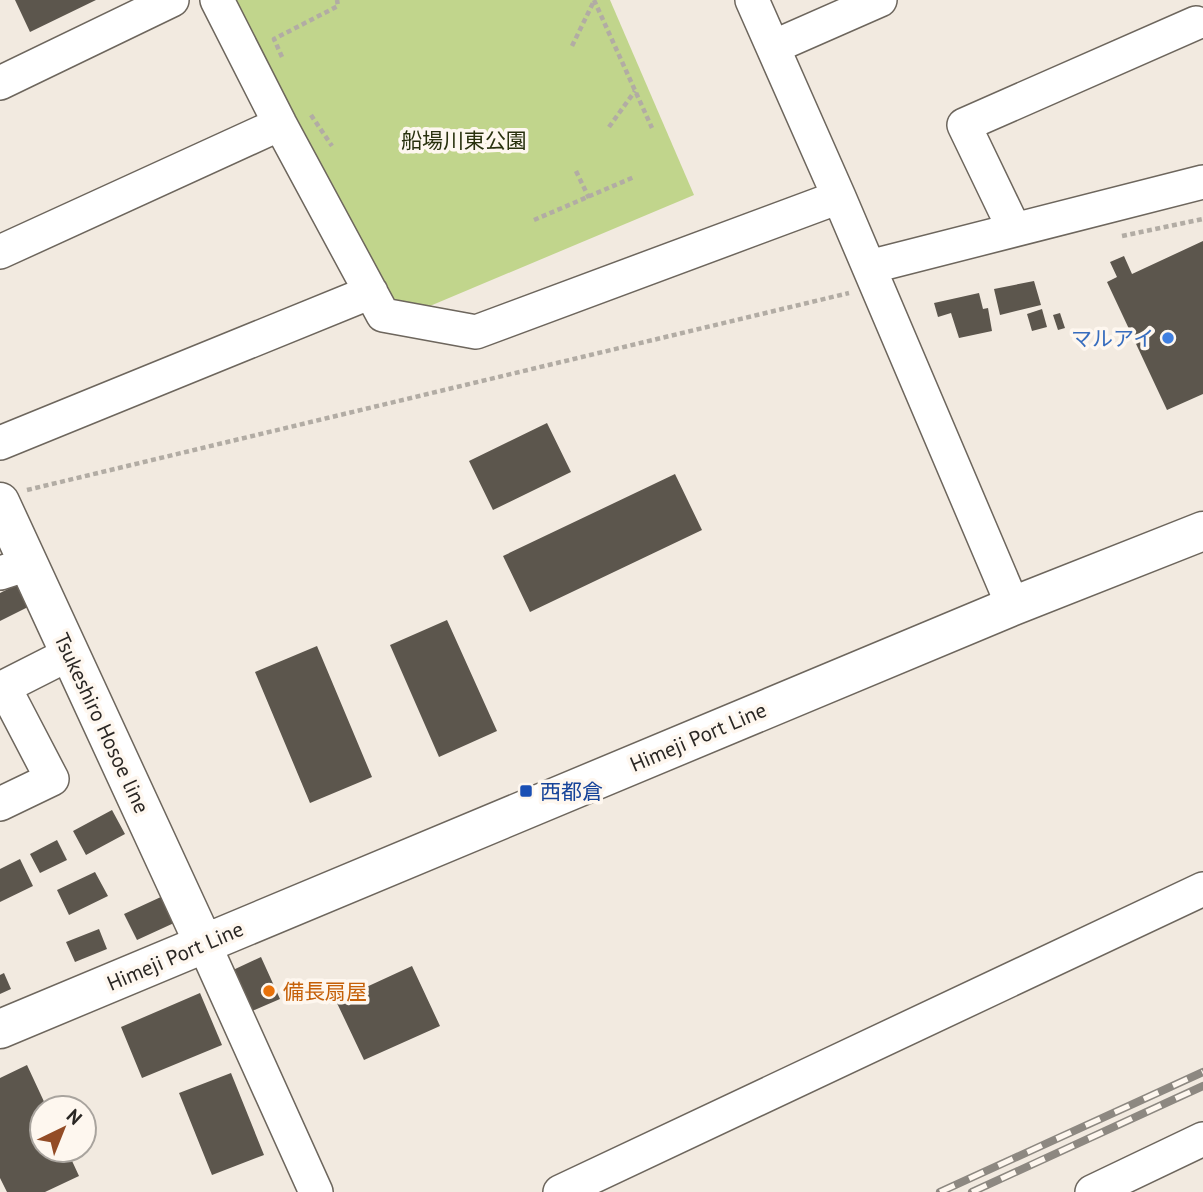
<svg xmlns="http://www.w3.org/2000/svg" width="1203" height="1192" font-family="'PT Sans','Noto Sans JP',sans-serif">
<rect width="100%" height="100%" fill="#f2eae0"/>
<path fill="#c1d58c" d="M235 0H610L694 195 411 314 394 311Z"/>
<path fill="#5c564d" d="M15 0H96L30 32Z
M1203 241V394L1167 410 1107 282 1117 277 1110 262 1124 256 1132 274Z
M1034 281 1041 305 1000 315 994 289Z
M979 293 983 309 988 308 992 331 959 338 951 313 938 317 934 303Z
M1042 309 1047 327 1032 331 1027 314Z
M1060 313 1065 328 1058 330 1053 315Z
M547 423 571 472 493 510 469 461Z
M675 474 702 530 530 612 503 556Z
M18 584 30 606 0 621V593Z
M447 620 497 731 439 757 390 645Z
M317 646 372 777 310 803 255 672Z
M112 810 125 834 86 855 73 831Z
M57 840 67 860 40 873 30 854Z
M20 859 33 886 0 902V869Z
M95 872 108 896 69 915 57 890Z
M163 896 174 923 137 940 124 914Z
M99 929 107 949 75 962 66 942Z
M261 957 280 999 252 1011 233 970Z
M412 966 440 1026 364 1060 336 1001Z
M4 973 11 989 0 994V975Z
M200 993 222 1045 142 1078 121 1027Z
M27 1065 47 1108H42V1150H67L79 1176 45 1192H7L0 1178V1078Z
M231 1073 264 1155 212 1175 179 1093Z"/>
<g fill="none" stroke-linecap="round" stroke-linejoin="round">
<g stroke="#6d665d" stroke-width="36">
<path id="minor" d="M217 0 280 124 383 315 476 332 839 197
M752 0 839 197 1013 606
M773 47 880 0
M0 83 172 0
M1014 229 964 125 1196 23
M0 252 280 124
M869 267 1203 182
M0 443 371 292
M0 573 28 564
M0 689 69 654
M0 804 52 779 4 687
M204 944 316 1192
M560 1192 1203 889
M1092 1192 1203 1139"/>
</g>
<g stroke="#6d665d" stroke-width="41">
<path id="major" d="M0 502 204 944
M0 1029 1013 606 1203 531"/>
</g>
<path stroke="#b2aca4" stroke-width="4.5" stroke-dasharray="5 3.5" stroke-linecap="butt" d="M594 0 652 128
M572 46 594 1
M282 57 274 39 338 6 337 0
M311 115 332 146
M609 127 635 91
M576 171 589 198
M534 220 634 177
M1122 236 1203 219
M27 490 849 293"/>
<use href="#minor" stroke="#fff" stroke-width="33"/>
<use href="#major" stroke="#fff" stroke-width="38"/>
<g stroke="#8d8881" stroke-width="8">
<path id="rail" d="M940 1192 1203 1072
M972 1192 1203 1086"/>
</g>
<use href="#rail" stroke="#fef7ef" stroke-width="5" stroke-dasharray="16" stroke-linecap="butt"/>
</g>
<circle fill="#3f7fe0" stroke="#fef7ef" stroke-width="2.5" cx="1168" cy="338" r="7"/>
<rect fill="#1a4fb4" stroke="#fef7ef" stroke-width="2.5" x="519" y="784" width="14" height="14" rx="3.5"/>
<circle fill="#e8710a" stroke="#fef7ef" stroke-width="2.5" cx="269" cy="991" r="7"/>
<g text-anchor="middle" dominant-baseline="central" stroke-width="7" stroke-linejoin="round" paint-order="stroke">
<g font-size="21" fill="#29310e" stroke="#fef7ef">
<text x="464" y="140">船場川東公園</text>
</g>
<g font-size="21" fill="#366cbe" stroke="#fef7ef" text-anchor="end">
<text x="1154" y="338">マルアイ</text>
</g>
<g font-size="21" fill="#2a2724" stroke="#fef7ef">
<text transform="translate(102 723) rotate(65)">Tsukeshiro Hosoe line</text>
<text transform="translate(698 737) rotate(-23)">Himeji Port Line</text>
<text transform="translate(175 956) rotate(-23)">Himeji Port Line</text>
</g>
<g font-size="21" fill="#164399" stroke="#fef7ef" text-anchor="start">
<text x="540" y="791">西都倉</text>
</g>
<g font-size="21" fill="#c56008" stroke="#fef7ef" text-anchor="start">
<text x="283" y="991">備長扇屋</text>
</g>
</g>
<g transform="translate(63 1129) rotate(43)"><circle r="33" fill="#fef7ef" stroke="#a9a49e" stroke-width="2"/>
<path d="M0-5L12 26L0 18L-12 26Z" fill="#934c26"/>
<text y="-10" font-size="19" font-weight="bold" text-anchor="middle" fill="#2a2724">N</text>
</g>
</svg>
